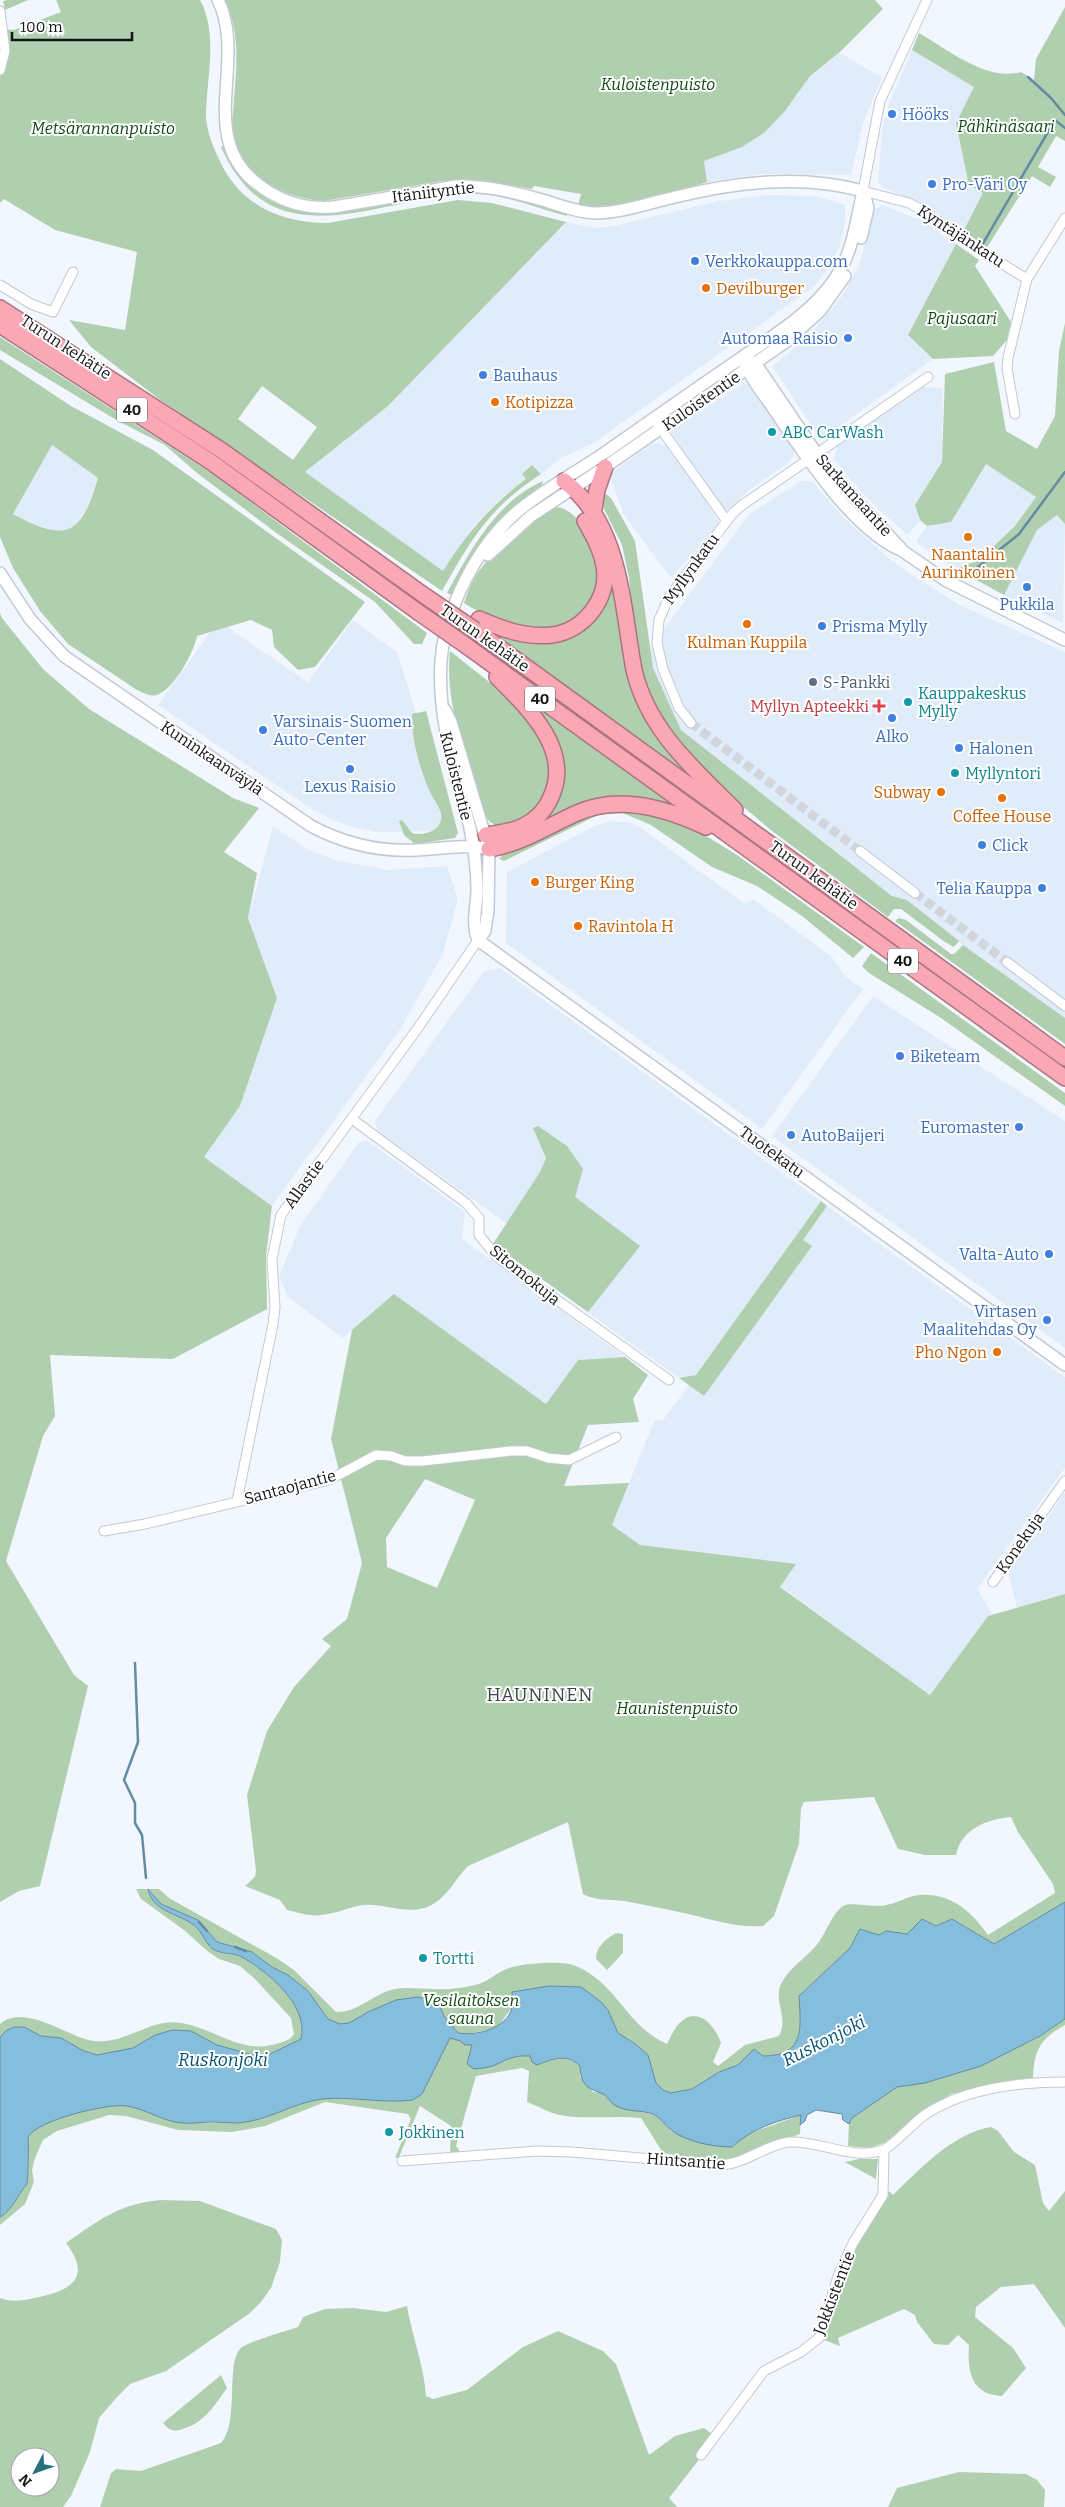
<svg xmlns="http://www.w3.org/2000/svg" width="1065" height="2507" font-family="Bitter,serif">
<rect width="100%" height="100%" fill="#f2f7ff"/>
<path fill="#e1ecfb" d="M912 50 974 87 984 193 964 230 926 205 883 188 878 182 882 129 889 104Z
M840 53 882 77 863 123 851 175 760 174 707 182 704 161 742 147 765 132 785 111 810 76Z
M767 195 816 196 845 205V221L840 245 829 267 815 286 592 444 565 456 541 474 533 465 526 479 501 498 474 525 443 571 304 473 388 406 566 222 597 228 613 226 719 201Z
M882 205 923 221 956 244 908 335 933 359 826 436 817 434 772 366 809 336 842 296 859 265 875 209Z
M744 383 753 386 794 447V454L788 463 747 492 730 509 724 510 670 431Z
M919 387 943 388 942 462 915 505 920 520 910 533 906 534 868 499 834 460 837 446Z
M659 443 671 448 719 521 718 525 671 578 624 515 609 474 652 444Z
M52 445 98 478 83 519 73 528 58 531 40 527 13 514Z
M986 464 1036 497 1015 526 979 560 956 569 918 544 917 540 927 526 951 521Z
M801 481H812L843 517 891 560 909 573 960 605 1065 652V1018L963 945 907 900 893 896 876 883 687 736 675 722 653 668 650 648 749 514Z
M1057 514 1065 524 1063 623 1004 595 1037 530Z
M353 620 397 652 446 809 442 831 377 832 353 827 332 820 310 808 158 705 218 621 308 682Z
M612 821 632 823 641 828 745 904 753 899 832 957 845 976 863 989 762 1129 506 943 507 872 594 826Z
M273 826 307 849 335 860 387 870 447 866 457 895V903L443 954 401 1028 272 1206 204 1157 240 1106 277 998 248 918Z
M500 968 821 1201 696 1375 679 1378 493 1244 507 1224 377 1130 375 1121 484 971Z
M873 996 1065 1121V1348L772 1136Z
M368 1141 465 1212 462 1239 625 1357 578 1360 546 1404 394 1295 343 1338 288 1297 279 1276 300 1226 359 1142Z
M827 1206 1065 1377V1468L977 1589 991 1612 930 1695 780 1586 795 1564 640 1545 612 1525 654 1421 663 1420 689 1385 704 1395 811 1247 803 1240Z
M1065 1493V1594L1017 1608 1008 1572Z"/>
<path fill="#b0cfaf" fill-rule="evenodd" d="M7 0H28L5 10 3 1Z
M56 0H200C219 35 206 79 206 117 207 130 212 145 218 157 238 204 279 223 328 223L458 200 492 203 566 222 388 406 305 472 443 571C466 534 491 505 526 479L522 474 532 465 541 474C490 507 471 539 442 591L159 399 91 347 69 320 125 330 137 252 55 230 4 199 0 203V29L14 30 61 12ZM262 386 317 427 293 460 238 419Z
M225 0H875L883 9 840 52 810 76 785 111 765 132 742 147 704 161 707 182C666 194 621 210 578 205L581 194 534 186 532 189 487 181 464 179 442 181 324 201C284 198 240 178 233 133 231 122 234 110 234 98 237 64 240 32 225 0Z
M1065 7V141L1056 136 1038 167 1056 177 1050 187 1032 176 986 249 964 230 983 193 969 185 956 123 974 87 912 50 919 33C947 49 987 82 1021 72L1034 80 1036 59Z
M224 146C232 167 244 183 263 196 325 236 400 190 467 191 501 191 535 204 567 213V216C535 208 500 192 467 194 375 198 272 263 221 147Z
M956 244 979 260 975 266 1011 322 1007 340 993 356 933 359 908 335Z
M1065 323V524L1057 515 1037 530 1004 595 956 569 979 560 1015 526 1036 497 986 464 951 522 927 526 920 520 915 505 942 462 945 374 994 362 1006 431 1037 449 1055 416 1059 351Z
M0 337 211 473 427 633 422 644H414L375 602 275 532 197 473 165 445 118 421 0 350Z
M0 359 71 406 153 450 365 602 315 667 298 670 274 647 272 630 251 620 197 636C194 652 175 687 159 694 151 698 144 693 137 690L68 644 40 611 13 568 0 537ZM52 445 98 478C81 536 67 543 13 514Z
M543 481C542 491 521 501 512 509 486 533 471 565 454 596L447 593C471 549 496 502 543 481Z
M606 494 611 498 635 541 653 668 681 730 892 896 907 900 959 941 954 947 945 942 901 909H894L888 917 772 831 727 793 665 729 645 687 637 655 629 578 622 545 603 507 602 501Z
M553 507C582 505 603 560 599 584 596 597 589 608 579 615 573 619 567 626 560 628 537 639 483 616 464 603 468 592 472 580 479 571 498 544 527 525 553 507Z
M607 549 630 671 704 788 490 634 485 627 510 636 588 622Z
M0 613 2 618 43 669 89 709 233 798 259 808 224 852 257 873 248 918 277 998 240 1106 204 1157 272 1206 266 1256 267 1309 173 1359 50 1355 55 1416 43 1436 6 1561 74 1675 88 1686 40 1886 19 1891 0 1902Z
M450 651 512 700 546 744 552 783 530 819 499 827 490 822 485 816C469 762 444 708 450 651Z
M525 697 678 808 645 801 526 829 559 785Z
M426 711 458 833 455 838 415 844 404 835 399 821 402 820 412 833C422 836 439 832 441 820 443 809 434 801 430 792 420 770 411 738 412 714Z
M620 807 674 819 703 834 737 855 864 947 853 958 802 916 757 886 712 867 651 825 623 813 600 814 504 861 499 859 507 850 577 817Z
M899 918 906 920 951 954H954L963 945 1065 1018V1044L895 921Z
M871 953 1065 1093V1106L941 1018 869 973 862 966Z
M538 1126 567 1146 583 1169 575 1197 640 1246 588 1312 493 1244 540 1172 546 1158 533 1128Z
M821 1201 827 1206 803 1240 812 1246 704 1396 679 1378 696 1375Z
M394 1294 546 1404 578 1360 625 1357 648 1375 633 1399 639 1422 588 1425 564 1486 629 1483 612 1525 640 1545 796 1564 780 1587 930 1695 988 1616 1065 1594V1902L994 1944 952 1919 936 1926 922 1919 907 1934 886 1931 879 1935 860 1929 850 1948 799 1996C801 2029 805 2056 763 2056L754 2049 738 2065 719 2072 692 2089 671 2093 663 2090 656 2083 648 2055 634 2043 618 2033 608 2010 511 2009 497 2028 467 2034 458 2033 444 2016 438 2002 418 1997 396 2001 368 2012 349 2023 340 2024 328 2019 308 1991 288 1975 272 1967 252 1952 217 1942 198 1920 161 1904 149 1889H159L169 1898 278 1959 294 1970 336 2012C358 2013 374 1993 395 1989 407 1987 421 1989 433 1989 447 1990 462 1988 475 1985 487 1983 497 1972 509 1968 522 1963 564 1960 576 1966 618 1984 625 2025 667 2044 670 2038 673 2031 677 2026 695 2003 715 2024 721 2043L713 2062 718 2066 745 2045 779 2036C789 2017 773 2001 781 1984 789 1967 808 1957 819 1942 827 1931 833 1911 845 1905 852 1902 875 1908 886 1905 898 1903 908 1896 919 1895 951 1893 971 1911 988 1935L1055 1893 1053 1884 1018 1832 1011 1817C986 1819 961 1830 956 1855H925L898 1849 874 1797 804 1802 801 1808 799 1844 774 1916 763 1926C737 1928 714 1920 688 1914 667 1909 645 1905 624 1901 610 1899 595 1901 583 1894L568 1822 468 1866C456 1878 449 1894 435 1903 411 1918 387 1903 363 1905 349 1907 335 1914 321 1915 310 1917 297 1912 287 1910L280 1900 245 1886 255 1877 256 1871 247 1795 267 1731 294 1687 331 1646 322 1639 347 1619 362 1563 331 1439 352 1330ZM425 1479 475 1500 437 1588 387 1567 386 1538Z
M136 1889H148C152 1910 175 1913 191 1923 201 1928 204 1942 213 1949 222 1956 233 1952 242 1957 268 1972 309 2005 301 2039L270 2054 253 2055 217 2045 191 2031 155 2035 133 2048 97 2055 84 2051 61 2038 41 2036 24 2027H15L0 2037V2024C22 2004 62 2032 85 2039 121 2050 148 2017 181 2023 215 2028 242 2056 279 2043 286 2041 290 2040 294 2034L291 2018 255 1979 240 1966 219 1959 206 1950 184 1930 141 1899Z
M616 1933 623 1934V1953L607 1970 596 1959C596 1946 606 1939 616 1933Z
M1065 2019V2025C1040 2039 1034 2050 1033 2078L951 2094 884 2143 869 2148 848 2146 849 2124 852 2118 897 2087 925 2083 981 2066 1040 2036Z
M450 2038 472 2045 467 2064 493 2066 506 2058 517 2055 530 2056 537 2065C552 2059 567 2054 580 2066V2076L593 2092 603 2093 614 2105 622 2108 651 2114 659 2117 671 2131 732 2147 744 2135 801 2115 800 2134 730 2160 710 2161 663 2153 641 2118C614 2115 587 2120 560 2115 549 2113 538 2106 527 2102L529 2071 522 2068 476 2076 456 2146 461 2153 450 2156 451 2126 420 2106 399 2157 395 2158 411 2119 408 2114 325 2102 265 2126 232 2132 178 2130 126 2116 109 2115 57 2131 43 2140 35 2158 32 2170 34 2182 25 2204 0 2225V2217C13 2210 17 2195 27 2184 28 2180 29 2141 28 2137 38 2117 101 2106 123 2105 139 2105 151 2116 166 2119 188 2123 216 2124 238 2122 268 2121 292 2103 322 2099 353 2096 383 2104 413 2100L422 2094Z
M991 2127 998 2131 1014 2152 1035 2165 1043 2203 1049 2211 1065 2191V2328L1034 2284 1001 2287 976 2307 975 2317 1013 2348 1026 2368 1002 2396C971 2395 967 2371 969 2345L958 2335 948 2345 934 2344 917 2322 915 2315 904 2309 838 2338 840 2346 824 2340 851 2256 889 2191 893 2195C921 2168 952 2134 991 2127Z
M859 2159H878L876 2179 845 2162Z
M160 2200 200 2201 276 2229 282 2240 280 2262 271 2288 261 2302 250 2313 166 2371 130 2384 117 2397 99 2418 90 2452 71 2496 63 2507H0V2298C12 2303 27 2300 39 2297 72 2290 92 2277 66 2243 99 2220 119 2204 160 2200ZM20 2457H50V2487H20Z
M407 2306C412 2336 424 2365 426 2396L433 2399 467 2390 523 2347 558 2331 603 2351 616 2364 649 2455 675 2436 704 2428 712 2434 698 2453V2461L669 2498 677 2507H100L111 2473 116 2469 141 2471 221 2443C240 2423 225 2362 241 2348 248 2342 286 2331 298 2327L303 2317 325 2309 353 2308 386 2312Z
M221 2375 227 2388C214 2406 205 2422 183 2429 173 2432 170 2431 163 2423Z
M959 2472 1026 2474 1037 2480 1045 2490 1044 2507H888L897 2488Z"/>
<path fill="#85bedd" stroke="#638ba2" d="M148 1889 161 1904 198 1920 217 1942 252 1952 272 1967 288 1975 308 1991 328 2019 340 2024 349 2023 368 2012 396 2000 418 1997 438 2002 444 2016 458 2033C477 2036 506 2029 512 2008 513 2003 512 1997 512 1992L549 1986 581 1987 600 2001 608 2010 618 2033 634 2043 648 2055 656 2083 663 2090 671 2093 692 2089 719 2072 738 2065 754 2049 763 2056C805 2056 801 2029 799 1996L850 1948 860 1929 879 1935 886 1931 907 1934 922 1919 936 1926 952 1919 994 1944 1065 1902V2019L1040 2036 981 2066 925 2083 897 2087 852 2118 849 2124 843 2120 842 2114 816 2110 807 2115 805 2121 800 2125 801 2115C776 2121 751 2129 732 2147 714 2147 685 2142 670 2129 664 2124 661 2118 653 2114 641 2110 627 2112 616 2106 610 2103 607 2095 601 2093 586 2088 581 2084 580 2066 567 2053 552 2059 537 2065L532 2062 530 2056C514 2055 508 2059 495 2065 489 2068 481 2068 474 2069L467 2064 472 2045H465L460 2041 450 2038 422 2094 413 2100C383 2104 353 2096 322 2099 292 2103 268 2121 238 2123 229 2123 220 2122 211 2122 201 2122 191 2124 181 2123 162 2121 146 2109 127 2106 108 2103 37 2120 28 2137 29 2141 28 2180 27 2184 17 2195 13 2210 0 2217V2037L7 2030 15 2027H24L41 2036 61 2038 84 2051 97 2055 133 2048 155 2035 173 2030 191 2031 217 2045 253 2055 270 2054 301 2039C309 2005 268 1972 242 1957 233 1952 222 1955 213 1949 204 1942 201 1928 191 1923 175 1913 152 1910 148 1889Z"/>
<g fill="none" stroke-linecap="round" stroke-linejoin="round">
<path stroke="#638ba2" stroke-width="2.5" d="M1028 77 1051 98 1065 115
M982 245 1055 120 1065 128
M973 571 1019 534 1065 472
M135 1663 138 1742 124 1780 135 1803V1823L142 1835 146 1878
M199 1922 207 1931
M235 1947 246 1951"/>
<path stroke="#d1d5dc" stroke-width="9" stroke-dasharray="9 4.5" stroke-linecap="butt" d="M691 723 860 851
M915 893 1007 962"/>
<g stroke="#c2c9d1" stroke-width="11">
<path id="street" d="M927 0 880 101 863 191 909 203 925 212 981 251 1027 279
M0 11 5 51 0 70
M0 285 31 304 53 312 73 272
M1015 414 1007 368 1008 358 1027 279 1065 218
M658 425 727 521
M691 723 679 708 663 669 657 643 659 620 669 597 733 513 741 506 928 377
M860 851 915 893
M1007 962 1065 1006
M352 1119 466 1203 479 1218V1235L497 1257 669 1380
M237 1501 273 1324 275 1307 272 1259 281 1215 418 1028 478 940
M104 1531 145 1524 329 1480 376 1455 391 1456 405 1461H423L511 1451H527L548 1458 569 1460 616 1437
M993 1582 1065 1481
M402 2161 537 2151 572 2152 721 2165C745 2164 765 2145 789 2142 820 2140 851 2161 883 2150 893 2146 914 2122 926 2114 966 2088 1018 2082 1065 2082
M701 2455 764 2371 801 2352 820 2337 838 2276 853 2243 883 2195 884 2150"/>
</g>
<g stroke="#c2c9d1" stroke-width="14">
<path id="secondary" d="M218 0C249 63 191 143 266 190 287 204 309 209 334 207L456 186C488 185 516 193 546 201 561 206 577 212 594 213 621 213 649 203 675 197 737 182 801 174 863 191
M861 238 868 208 864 193
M750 361 755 363 827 469 904 552 945 580 1065 640
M745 363C750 379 764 394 773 408 803 452 853 531 903 551
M488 555 531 516 605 467 787 341 820 311 845 276
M0 573 30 619 64 656 311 826C343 843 379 852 416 850 440 849 465 844 489 849
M445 710 451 722 489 849 488 910 485 931 478 940
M478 940C471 923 477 907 477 889 477 869 474 848 470 828 456 773 437 719 441 661 445 609 477 546 517 512 543 490 575 473 603 454 650 421 697 388 744 356 775 335 812 312 834 280 853 253 856 222 863 191
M478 940 1065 1365"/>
</g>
<g stroke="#a9757e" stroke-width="18">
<path id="highway" d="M0 308 221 450 425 596
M0 325 211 462 418 612
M564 481C621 523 622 606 634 670 648 730 693 768 735 810
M593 515 597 490 605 467
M479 619C502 629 526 638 552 635 584 631 610 598 604 566 601 549 593 535 585 521
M475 630 1065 1058
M468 647 1065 1078
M486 835C497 833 509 832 519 828 534 822 545 811 551 797 573 750 527 707 497 677
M489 849C521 844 548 826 577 813 619 794 666 808 706 827"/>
</g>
<use href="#street" stroke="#fff" stroke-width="9"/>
<use href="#secondary" stroke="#fff" stroke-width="11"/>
<use href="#highway" stroke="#faa8b5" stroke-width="15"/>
<g stroke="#a9757e" stroke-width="18" stroke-linecap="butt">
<path id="highway-bridge" d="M425 596 475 630
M418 612 468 647"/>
</g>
<use href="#highway-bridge" stroke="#faa8b5" stroke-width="15"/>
</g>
<g fill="#3f7fe0" stroke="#fff" stroke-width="2">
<circle cx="892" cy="114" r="5"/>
<circle cx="932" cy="184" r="5"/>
<circle cx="695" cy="261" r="5"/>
<circle cx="848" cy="338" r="5"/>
<circle cx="483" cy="375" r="5"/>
<circle cx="1027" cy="587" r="5"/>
<circle cx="822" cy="626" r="5"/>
<circle cx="892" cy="718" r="5"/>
<circle cx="263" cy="730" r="5"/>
<circle cx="959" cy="748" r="5"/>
<circle cx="350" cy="769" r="5"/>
<circle cx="982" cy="845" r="5"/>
<circle cx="1042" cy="888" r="5"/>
<circle cx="900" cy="1056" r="5"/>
<circle cx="1019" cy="1127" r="5"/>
<circle cx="791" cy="1135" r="5"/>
<circle cx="1049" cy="1254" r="5"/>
<circle cx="1047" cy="1320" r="5"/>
</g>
<g fill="#e8710a" stroke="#fff" stroke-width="2">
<circle cx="706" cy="288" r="5"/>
<circle cx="495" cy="402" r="5"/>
<circle cx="968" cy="537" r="5"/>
<circle cx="747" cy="624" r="5"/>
<circle cx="941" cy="792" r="5"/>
<circle cx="1002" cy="798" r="5"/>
<circle cx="535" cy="882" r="5"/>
<circle cx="578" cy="926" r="5"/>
<circle cx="997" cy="1352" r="5"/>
</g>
<g fill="#0f9aa8" stroke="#fff" stroke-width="2">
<circle cx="772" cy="432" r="5"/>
<circle cx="908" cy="702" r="5"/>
<circle cx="955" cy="773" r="5"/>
<circle cx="423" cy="1958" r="5"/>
<circle cx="389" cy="2132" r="5"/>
</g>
<circle fill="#5c6f8a" stroke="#fff" stroke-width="2" cx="813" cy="682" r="5"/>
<path fill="#e0444e" stroke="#fff" stroke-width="2" d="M876.5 698.5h5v5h5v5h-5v5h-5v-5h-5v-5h5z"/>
<g text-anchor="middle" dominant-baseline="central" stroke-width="4" stroke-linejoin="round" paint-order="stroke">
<g fill="#fff" stroke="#5a5b5d" stroke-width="1">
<rect x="117" y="397.5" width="30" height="25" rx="4"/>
<rect x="525" y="686.5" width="30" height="25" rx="4"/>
<rect x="888" y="948.5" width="30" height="25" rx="4"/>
</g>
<g font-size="15" font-weight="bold" fill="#131518">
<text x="132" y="410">40</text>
<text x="540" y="699">40</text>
<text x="903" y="961">40</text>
</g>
<g font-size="16" font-style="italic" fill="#0d4912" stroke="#fff">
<text x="658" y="84">Kuloistenpuisto</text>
<text x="1006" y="126">Pähkinäsaari</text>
<text x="103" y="128">Metsärannanpuisto</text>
<text x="962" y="318">Pajusaari</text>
<text x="677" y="1708">Haunistenpuisto</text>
<text x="471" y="2000">Vesilaitoksen<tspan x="471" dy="18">sauna</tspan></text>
</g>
<g font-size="16" fill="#366cbe" stroke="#fff" text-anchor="start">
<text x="902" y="114">Hööks</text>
<text x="942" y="184">Pro-Väri Oy</text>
<text x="705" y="261">Verkkokauppa.com</text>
<text x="838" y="338" text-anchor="end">Automaa Raisio</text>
<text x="493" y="375">Bauhaus</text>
<text x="1027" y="604" text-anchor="middle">Pukkila</text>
<text x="832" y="626">Prisma Mylly</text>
<text x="273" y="721">Varsinais-Suomen<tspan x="273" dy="18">Auto-Center</tspan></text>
<text x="892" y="736" text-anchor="middle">Alko</text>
<text x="969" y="748">Halonen</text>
<text x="350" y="786" text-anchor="middle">Lexus Raisio</text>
<text x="992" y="845">Click</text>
<text x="1032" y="888" text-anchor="end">Telia Kauppa</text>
<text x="910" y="1056">Biketeam</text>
<text x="1009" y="1127" text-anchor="end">Euromaster</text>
<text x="801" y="1135">AutoBaijeri</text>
<text x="1039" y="1254" text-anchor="end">Valta-Auto</text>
<text x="1037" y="1311" text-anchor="end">Virtasen<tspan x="1037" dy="18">Maalitehdas Oy</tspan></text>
</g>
<g font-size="16" fill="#131518" stroke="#fff">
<text transform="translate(433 192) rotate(-7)">Itäniityntie</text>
<text transform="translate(961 236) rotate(33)">Kyntäjänkatu</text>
<text transform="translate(66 347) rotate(33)">Turun kehätie</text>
<text transform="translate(701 401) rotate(-35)">Kuloistentie</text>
<text transform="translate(854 495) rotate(48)">Sarkamaantie</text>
<text transform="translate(691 569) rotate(-54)">Myllynkatu</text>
<text transform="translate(485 638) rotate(35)">Turun kehätie</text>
<text transform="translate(212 758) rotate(34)">Kuninkaanväylä</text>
<text transform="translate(456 776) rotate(76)">Kuloistentie</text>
<text transform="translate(814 875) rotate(36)">Turun kehätie</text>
<text transform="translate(772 1152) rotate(36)">Tuotekatu</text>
<text transform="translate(304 1184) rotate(-54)">Allastie</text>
<text transform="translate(525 1275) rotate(39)">Sitomokuja</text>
<text transform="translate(290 1487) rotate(-15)">Santaojantie</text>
<text transform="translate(1020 1543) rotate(-55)">Konekuja</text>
<text transform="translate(686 2161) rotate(4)">Hintsantie</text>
<text transform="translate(834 2293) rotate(-69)">Jokkistentie</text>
</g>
<g font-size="16" fill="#c56008" stroke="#fff" text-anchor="start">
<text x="716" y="288">Devilburger</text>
<text x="505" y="402">Kotipizza</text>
<text x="968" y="554" text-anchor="middle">Naantalin<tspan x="968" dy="18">Aurinkoinen</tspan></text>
<text x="747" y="642" text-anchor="middle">Kulman Kuppila</text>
<text x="931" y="792" text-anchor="end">Subway</text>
<text x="1002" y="816" text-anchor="middle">Coffee House</text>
<text x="545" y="882">Burger King</text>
<text x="588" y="926">Ravintola H</text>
<text x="987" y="1352" text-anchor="end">Pho Ngon</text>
</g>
<g font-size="16" fill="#0d838f" stroke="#fff" text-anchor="start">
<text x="782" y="432">ABC CarWash</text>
<text x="918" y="693">Kauppakeskus<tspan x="918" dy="18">Mylly</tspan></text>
<text x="965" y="773">Myllyntori</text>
<text x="433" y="1958">Tortti</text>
<text x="399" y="2132">Jokkinen</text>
</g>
<g font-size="16" fill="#4e5e75" stroke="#fff" text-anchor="start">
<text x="823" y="682">S-Pankki</text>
</g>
<g font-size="16" fill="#be3a42" stroke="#fff" text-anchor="end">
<text x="869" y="706">Myllyn Apteekki</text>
</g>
<g font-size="18" letter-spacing="1" fill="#3e444b" stroke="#fff">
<text x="540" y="1695">HAUNINEN</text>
</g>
<g font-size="18" font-style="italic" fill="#055371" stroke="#fff">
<text transform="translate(824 2041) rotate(-27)">Ruskonjoki</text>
<text x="223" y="2060">Ruskonjoki</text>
</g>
</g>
<g transform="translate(35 2472) rotate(229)"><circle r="24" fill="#ffffff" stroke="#a1a1a3"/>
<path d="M0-4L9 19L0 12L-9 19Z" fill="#28717b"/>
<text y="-8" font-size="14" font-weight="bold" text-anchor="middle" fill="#131518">N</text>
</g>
<path d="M12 32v8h120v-8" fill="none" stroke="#131518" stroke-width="2.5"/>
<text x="20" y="32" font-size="15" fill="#131518" stroke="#ffffff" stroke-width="4" paint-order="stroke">100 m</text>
</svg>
